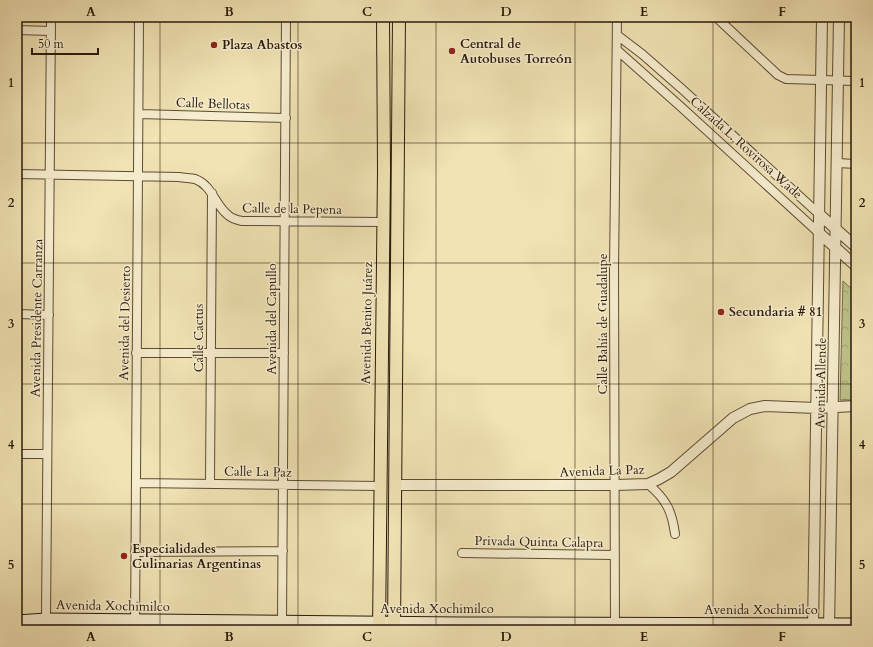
<svg xmlns="http://www.w3.org/2000/svg" width="873" height="647" font-family="Cardo,serif">
<defs>
<pattern id="forest-crowns" width="20" height="18" patternUnits="userSpaceOnUse"><rect width="20" height="18" fill="#bfc28a"/><path d="M2 6a3 3 0 1 1 6 0M12 15a3 3 0 1 1 6 0" fill="none" stroke="#a4a676"/></pattern>
</defs>
<rect width="100%" height="100%" fill="#f1e3b4"/>
<filter id="stains"><feTurbulence type="fractalNoise" baseFrequency=".005" numOctaves="4"/><feColorMatrix values="0 0 0 0 .2 0 0 0 0 .09 0 0 0 0 .02 0 0 0 .5 -.17"/></filter>
<radialGradient id="worn" r=".72"><stop offset=".6" stop-color="#630" stop-opacity="0"/><stop offset="1" stop-color="#630" stop-opacity=".3"/></radialGradient>
<path fill="url(#forest-crowns)" stroke="#746e4b" d="M843 281 856 293V400H840Z"/>
<g fill="none" stroke-linecap="round" stroke-linejoin="round">
<g stroke="#5c4c36" stroke-width="10">
<path id="minor" d="M716 17 778 75 786 79 856 81
M17 30 51 31
M617 35 642 54 682 89 819 214
M617 50 680 106 819 233
M139 114 286 118
M837 163 856 164
M17 174 179 177C184 178 190 178 195 179 212 185 215 205 228 215 232 219 237 220 242 221L382 222
M17 314 49 315
M136 353H284
M17 454H47
M136 483 380 486
M210 484 212 193
M648 484C666 499 672 511 675 534
M135 552 283 551
M462 553 615 555
M46 619 51 17
M282 621 286 17
M135 630 139 17
M615 630 614 269 617 17"/>
</g>
<g stroke="#5c4c36" stroke-width="12">
<path id="tertiary" d="M819 214 856 247
M819 233 856 266
M395 485H615L648 484 659 479 671 472 733 418 750 409 765 406 816 408 856 406
M813 630 822 17
M829 630 839 17"/>
</g>
<g stroke="#2a1a0c" stroke-width="13">
<path id="secondary" d="M17 621 46 619 462 623 856 624"/>
</g>
<g stroke="#2a1a0c" stroke-width="14">
<path id="primary" d="M379 630 384 170 383 17
M394 630 399 17"/>
</g>
<use href="#minor" stroke="#f6edce" stroke-width="8"/>
<use href="#tertiary" stroke="#f6edce" stroke-width="10"/>
<use href="#secondary" stroke="#f6edce" stroke-width="11"/>
<use href="#primary" stroke="#f1e3b4" stroke-width="12"/>
</g>
<path fill="none" stroke="#2a1a0c" stroke-width="1" stroke-opacity="0.55" d="M160 17V630M298 17V630M436 17V630M575 17V630M713 17V630M17 143H856M17 263H856M17 384H856M17 504H856"/>
<g fill="#8f2418" stroke="#f6edce" stroke-width="1.5">
<circle cx="214" cy="45" r="4"/>
<circle cx="452" cy="51" r="4"/>
<circle cx="721" cy="312" r="4"/>
<circle cx="124" cy="556" r="4"/>
</g>
<g text-anchor="middle" dominant-baseline="central" stroke-width="3" stroke-linejoin="round" paint-order="stroke">
<g font-size="13" font-weight="bold" fill="#2a1a0c" stroke="#f6edce" text-anchor="start">
<text x="460" y="44">Central de<tspan x="460" dy="15">Autobuses Torreón</tspan></text>
<text x="222" y="45">Plaza Abastos</text>
<text x="729" y="312">Secundaria # 81</text>
<text x="132" y="549">Especialidades<tspan x="132" dy="15">Culinarias Argentinas</tspan></text>
</g>
<g font-size="13" fill="#2a1a0c" stroke="#f6edce">
<text transform="translate(213 104) rotate(2)">Calle Bellotas</text>
<text transform="translate(746 148) rotate(42)">Calzada L. Rovirosa Wade</text>
<text transform="translate(292 209) rotate(1)">Calle de la Pepena</text>
<text transform="translate(37 318) rotate(-89)">Avenida Presidente Carranza</text>
<text transform="translate(272 319) rotate(-90)">Avenida del Capullo</text>
<text transform="translate(125 323) rotate(-89)">Avenida del Desierto</text>
<text transform="translate(367 323) rotate(-89)">Avenida Benito Juárez</text>
<text transform="translate(603 324) rotate(-90)">Calle Bahía de Guadalupe</text>
<text transform="translate(199 338) rotate(-90)">Calle Cactus</text>
<text transform="translate(821 383) rotate(-89)">Avenida Allende</text>
<text transform="translate(602 471) rotate(-2)">Avenida La Paz</text>
<text transform="translate(258 472) rotate(1)">Calle La Paz</text>
<text transform="translate(539 542) rotate(1)">Privada Quinta Calapra</text>
<text transform="translate(113 606) rotate(1)">Avenida Xochimilco</text>
<text x="437" y="609">Avenida Xochimilco</text>
<text x="761" y="610">Avenida Xochimilco</text>
</g>
</g>
<rect width="873" height="647" fill="none" stroke="#f1e3b4" stroke-width="44"/>
<path d="M32 48v6h66v-6" fill="none" stroke="#2a1a0c" stroke-width="2"/>
<text x="38" y="48" font-size="12" fill="#2a1a0c" stroke="#f6edce" stroke-width="3" paint-order="stroke">50 m</text>
<rect x="22" y="22" width="829" height="603" fill="none" stroke="#2a1a0c" stroke-width="1.5"/>
<g font-size="13" text-anchor="middle" font-weight="bold" fill="#2a1a0c">
<text x="91" y="16">A</text>
<text x="229" y="16">B</text>
<text x="367" y="16">C</text>
<text x="506" y="16">D</text>
<text x="644" y="16">E</text>
<text x="782" y="16">F</text>
<text x="11" y="87">1</text>
<text x="862" y="87">1</text>
<text x="11" y="207">2</text>
<text x="862" y="207">2</text>
<text x="11" y="328">3</text>
<text x="862" y="328">3</text>
<text x="11" y="449">4</text>
<text x="862" y="449">4</text>
<text x="11" y="569">5</text>
<text x="862" y="569">5</text>
<text x="91" y="641">A</text>
<text x="229" y="641">B</text>
<text x="367" y="641">C</text>
<text x="506" y="641">D</text>
<text x="644" y="641">E</text>
<text x="782" y="641">F</text>
</g>
<rect width="100%" height="100%" filter="url(#stains)"/>
<rect width="100%" height="100%" fill="url(#worn)"/>
</svg>
